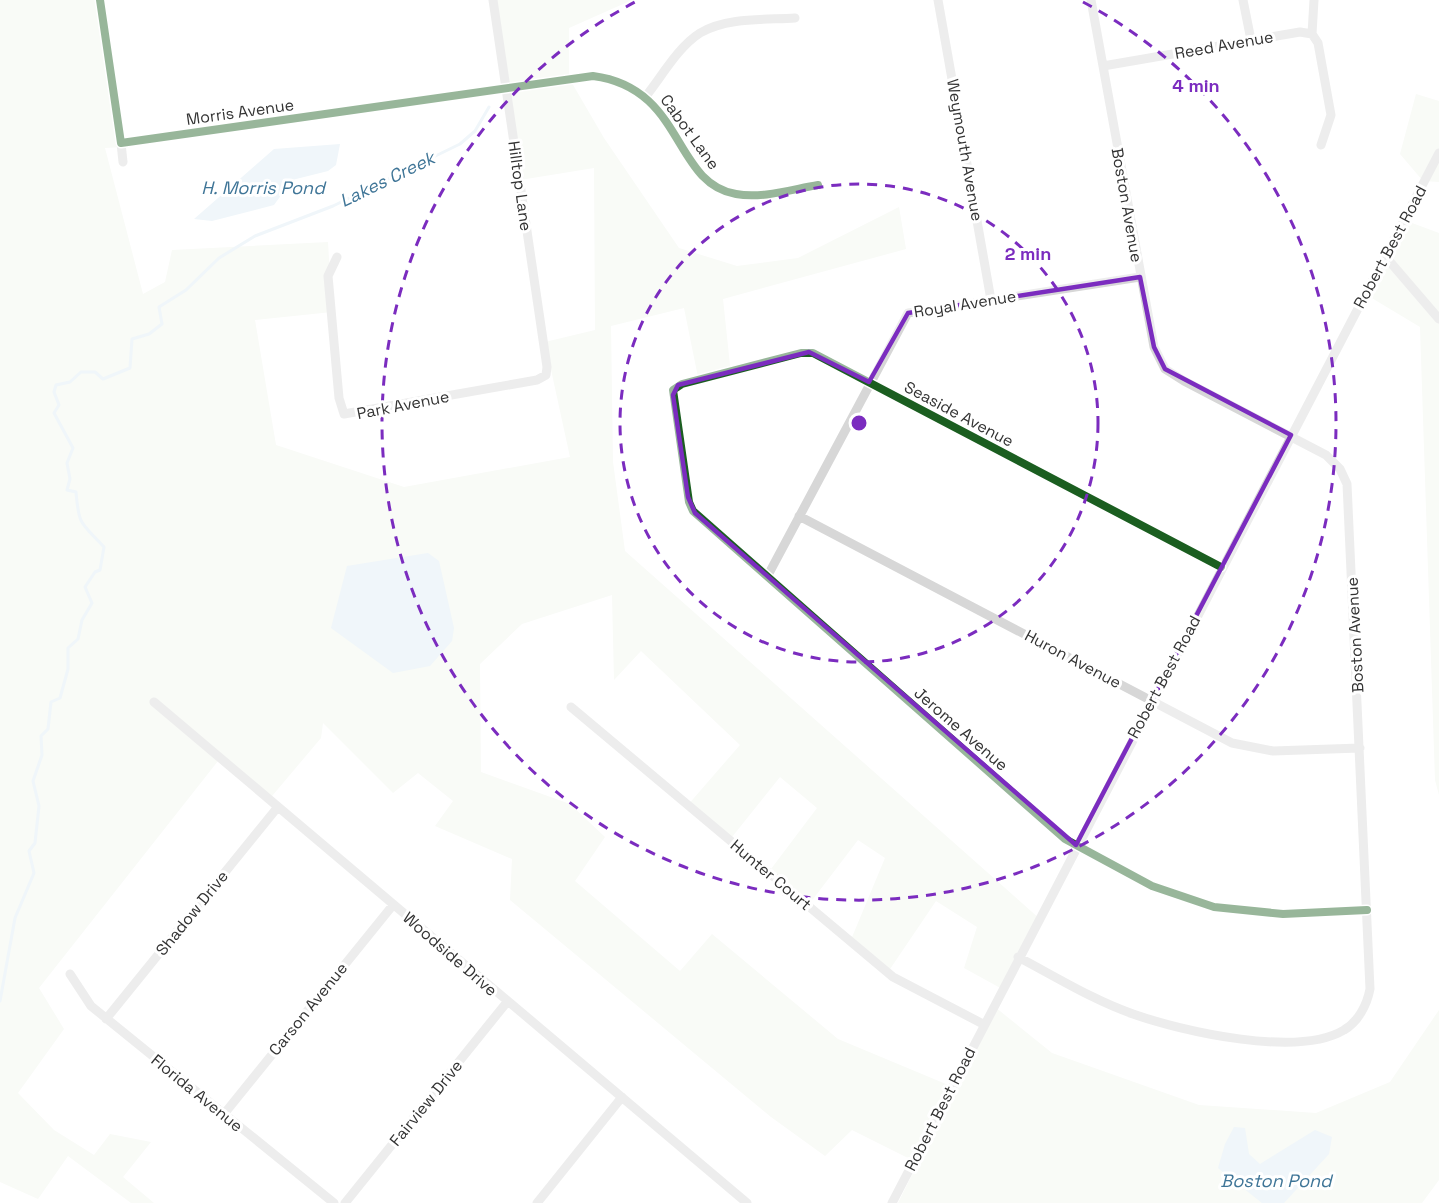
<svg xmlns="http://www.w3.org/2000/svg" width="1439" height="1203" font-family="'Space Grotesk',sans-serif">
<rect width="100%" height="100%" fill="#fff"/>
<path fill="#f1f5ed" d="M0 0H95L122 147 105 148 143 294 165 282 172 250 328 242 332 312 255 320 276 445 404 487 570 457 545 342 595 330 594 168 520 180 494 0H632L569 28V78L604 138 679 248 737 266 798 258 899 207 906 249 723 299 731 375 699 382 684 308 611 326 613 462 625 551 1041 920 1004 990 964 968 977 927 936 901 888 972 850 942 885 858 858 840 807 907 768 873 817 808 780 777 728 842 687 806 740 745 641 651 614 680 612 595 522 624 480 664 481 772 570 804 605 837 575 881 680 971 712 934 838 1039 953 1087 995 1007 1052 1053 1199 1105 1316 1113 1390 1082 1439 1010V1180L1422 1203H898L918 1163 852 1130 825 1156 771 1117 510 900 512 859 435 826 453 801 418 773 393 793 323 723 321 738 267 802 218 761 39 988 64 1029 18 1093 54 1130 94 1155 110 1134 151 1142 123 1177 154 1203H131L68 1156 38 1199 0 1182Z
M1416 94 1439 101V182L1423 181 1400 154Z
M1404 220 1439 233V795L1435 780 1420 327 1365 294Z"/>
<path fill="#ddebf3" d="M340 144 336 165 328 171 292 180 274 205 212 221 194 219 274 149Z
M428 553 439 561 454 628 452 641 430 666 393 673 331 628 347 566Z
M1234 1127 1245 1128 1249 1154 1260 1164 1315 1130 1332 1137 1329 1154 1284 1203H1262L1218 1168 1225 1144Z"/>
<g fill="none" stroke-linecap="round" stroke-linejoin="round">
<path stroke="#ddebf3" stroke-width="3" d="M0 1001 15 918 34 873 29 851 35 843 39 806 33 781 42 755 41 736 48 729 51 702 60 698 68 669V648L78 639 82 620 92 603 85 587 95 572 100 570 104 547C81 522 79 527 76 492L67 490 70 479 67 463 73 448 54 413 59 405 54 392 56 385 70 382 81 372H95L103 379 130 368 132 339 149 334 162 324 159 307 186 290 219 258 255 236 333 206 460 144 475 131 489 107"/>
<path stroke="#d7d7d7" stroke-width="9" d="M100 0 121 143 593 76C685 88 672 183 736 194 762 199 793 189 818 185
M938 0 991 300
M1243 0 1251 40
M1312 34 1318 43 1331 115 1321 145
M1103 66 1300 32 1312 34 1314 0
M646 96C662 76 678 47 700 33 727 17 765 20 795 18
M121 143 123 162
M1385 256 1439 319
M337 257 328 276 339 398 344 414 537 380 546 375 547 367 493 0
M799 516 1232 743 1273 751 1360 748
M1221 567 813 353H801L682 384 673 390 689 502 693 511 1065 839 1152 886 1214 907 1283 914 1367 910
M767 577 908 313 1140 277
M154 702 747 1203
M571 707 893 977 983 1024
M1018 957C1056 977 1093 1000 1133 1014 1181 1031 1298 1058 1344 1030 1358 1022 1367 1005 1370 989L1347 484 1340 469 1326 455 1184 381 1165 369 1154 347 1091 0
M70 974 91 1006 334 1203
M106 1019 277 808
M224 1114 393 905
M345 1203 507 1002
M537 1203 622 1097
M892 1203 1439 153"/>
<g stroke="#fff" stroke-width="11">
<path id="cycleway" d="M100 0 121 143 593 76C685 88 672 183 736 194 762 199 793 189 818 185
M1221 567 813 353H801L682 384 673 390 689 502 693 511 1065 839 1152 886 1214 907 1283 914 1367 910"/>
</g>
<use href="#cycleway" stroke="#1b5e20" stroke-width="8"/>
</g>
<path d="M0 0H1439V1203H0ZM1140 277 1154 347 1165 369 1291 435 1076 845 695 513 688 497 673 395 678 385 809 352 869 382 908 313Z" fill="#fff" fill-opacity=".55" fill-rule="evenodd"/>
<path fill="none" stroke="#7b2cbf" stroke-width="4.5" stroke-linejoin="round" d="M1140 277 1154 347 1165 369 1291 435 1076 845 695 513 688 497 673 395 678 385 809 352 869 382 908 313Z"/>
<g fill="none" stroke="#7b2cbf" stroke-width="3" stroke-dasharray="10 8">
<circle cx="859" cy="423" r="239"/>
<path d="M1083 2A477 477 0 1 1 635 2"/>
</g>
<g text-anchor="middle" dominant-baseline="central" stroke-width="6" stroke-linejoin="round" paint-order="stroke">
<g font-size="16" fill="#333" stroke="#fff">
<text transform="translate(1224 45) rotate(-10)">Reed Avenue</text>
<text transform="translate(240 112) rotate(-8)">Morris Avenue</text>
<text transform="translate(690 132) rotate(54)">Cabot Lane</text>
<text transform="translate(965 150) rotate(80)">Weymouth Avenue</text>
<text transform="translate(520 186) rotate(82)">Hilltop Lane</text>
<text transform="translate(1127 205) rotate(80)">Boston Avenue</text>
<text transform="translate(1390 247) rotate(-62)">Robert Best Road</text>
<text transform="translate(965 304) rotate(-9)">Royal Avenue</text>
<text transform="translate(403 405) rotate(-11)">Park Avenue</text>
<text transform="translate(959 414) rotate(28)">Seaside Avenue</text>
<text transform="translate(1355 635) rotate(-93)">Boston Avenue</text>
<text transform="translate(1073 659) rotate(28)">Huron Avenue</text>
<text transform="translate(1164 677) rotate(-62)">Robert Best Road</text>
<text transform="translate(961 729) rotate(41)">Jerome Avenue</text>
<text transform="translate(771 875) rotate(40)">Hunter Court</text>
<text transform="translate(192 913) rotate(-51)">Shadow Drive</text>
<text transform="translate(450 954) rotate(41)">Woodside Drive</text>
<text transform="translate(308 1009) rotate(-51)">Carson Avenue</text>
<text transform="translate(197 1093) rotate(39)">Florida Avenue</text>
<text transform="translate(426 1103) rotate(-51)">Fairview Drive</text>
<text transform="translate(940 1109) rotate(-63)">Robert Best Road</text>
</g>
<g font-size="18" font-style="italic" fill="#3f7597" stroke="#fff">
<text transform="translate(387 179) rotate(-26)">Lakes Creek</text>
<text x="263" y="187">H. Morris Pond</text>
<text x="1276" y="1180">Boston Pond</text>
</g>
</g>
<circle cx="859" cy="423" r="9" fill="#7b2cbf" stroke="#fff" stroke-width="3"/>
<g font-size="18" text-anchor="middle" font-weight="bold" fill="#7b2cbf" stroke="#fff" stroke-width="6" stroke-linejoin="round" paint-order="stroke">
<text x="1196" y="92">4 min</text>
<text x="1028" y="260">2 min</text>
</g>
</svg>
